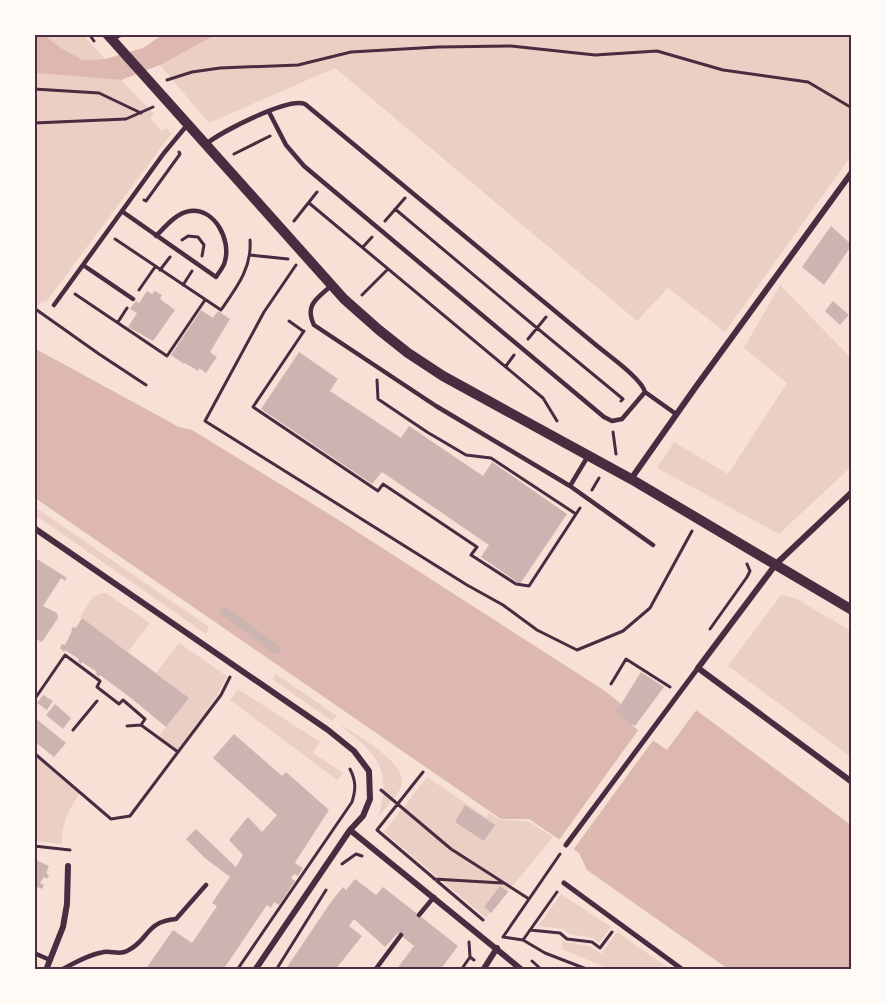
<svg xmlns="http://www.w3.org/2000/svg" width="886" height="1004" font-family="Georgia,serif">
<rect width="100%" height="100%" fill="#f7e1d7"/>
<path fill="#ebcfc5" d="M215 34 851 35V156L725 332 668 288 637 321 335 68 209 123 160 65Z
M44 35H83L105 59 83 60 61 48Z
M35 73 121 80 154 114 150 118 162 131 166 128 171 134 46 302 42 301 35 310Z
M780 285 851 358 852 466 779 534 657 468 674 442 728 474 787 383 744 348Z
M35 507 209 627 206 634 35 515Z
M102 593H106L150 623 128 652 80 617 93 597Z
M781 595 795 598 851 631V757L728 666Z
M179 643 227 676 216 697 177 750 159 736 189 698 156 673Z
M276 674 337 716 332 721 272 679Z
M238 689 320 742 313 753 343 773 337 780 230 700Z
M343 726C358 736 410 764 401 787 397 797 385 808 378 817 393 772 377 753 342 727Z
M34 753 80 792C69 810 61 823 62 844L35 841Z
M427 777 486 817 489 813 501 820 528 821 553 837 486 918 384 832Z
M561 894 611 927 599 943 593 938 569 934 563 929 538 926Z
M617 932 670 969H609L562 949V940L565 942 590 946 601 954Z"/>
<path fill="#dcb8b0" d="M34 35H44L61 48 83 60 105 59 143 48 162 35H215L160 65 121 80 35 73Z
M34 348 179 427 192 430 334 517 605 691 621 704 634 727 667 750 700 705 851 818V969H728L587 870 579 853 529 819H501L35 498Z"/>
<path fill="#f7e1d7" d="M700 705 851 818V825L696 710Z
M639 729 654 739 573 850 559 840Z"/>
<path fill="#ccb4b1" d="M831 226 852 245 824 285 802 267Z
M147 291 152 294 155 291 162 295 160 299 175 310 153 341 128 327 137 313 130 309 136 301 139 303Z
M833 301 849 315 840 325 825 311Z
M201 310 213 318 218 311 230 319 210 352 217 357 206 373 199 368 198 371 185 363 184 364 171 355Z
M299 352 338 379 330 391 401 438 409 426 483 476 492 462 567 514 520 584 481 557 489 545 382 472 372 484 261 409Z
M34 557 67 578 65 581 61 578 43 606 57 613 58 618 42 642 34 638Z
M222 606 226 607 280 647V653L275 654 221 614 219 610Z
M82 618 189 698 166 727 131 698 100 675 99 677 96 674 97 672 82 662 81 664 78 661 79 659 65 650 64 652 60 648 62 644 65 645 72 631 71 630 73 627 76 628Z
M641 672 664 687 635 726 616 712Z
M43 695 53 701 47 710 37 703Z
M55 704 71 718 63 729 46 715Z
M34 717 66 743 54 757 34 741Z
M234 734 282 776 286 772 329 810 296 861 295 863 303 868 298 876 294 874 291 878 295 881 279 905 274 902 271 908 267 905 223 970H145L173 930 192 943 217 906 212 903 230 877 206 859 186 839 196 829 236 867 243 855 229 840 248 817 262 832 277 815 213 758Z
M465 805 495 825 484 841 455 822Z
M34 859 49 866 46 873 49 875 47 879 44 877 40 883 44 885 42 889 38 887 34 894Z
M355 879 376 895 383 887 458 946 440 970H396L414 946 398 933 385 947 354 919 349 926 362 936 335 970H285L331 902 343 887 346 890Z
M500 886 508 892 491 913 484 907Z"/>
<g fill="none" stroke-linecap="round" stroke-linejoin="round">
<path stroke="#4a2c40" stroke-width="3" d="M89 34 94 41
M167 80 192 72 220 68 298 65 351 52 438 47 511 46 595 55 657 51 723 70 808 82 852 108
M34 89 99 93 141 113
M34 123 126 119 153 107
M234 154 270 136
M144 200 146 201 180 154 179 152
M309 203 543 398 557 421
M395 209 537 328 546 317
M294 221 317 192
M385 221 405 198
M115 239 221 310C237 287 252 268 250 240
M182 240 188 236 198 237 204 245 202 256
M363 247 372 237
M250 255 288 259
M296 265 264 312 205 421 467 585 503 605 537 630 577 650 623 631 650 608 692 531
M160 270 170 257
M183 285 192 271
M139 290 155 267
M75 294 167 356 205 300
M362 295 388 269
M34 308 99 354 146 385
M289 321 303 331
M118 322 127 308
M304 331 253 407 378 491 383 484 477 547 471 555 516 584 529 586 580 508
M528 339 537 328 623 399 621 401
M506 366 514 355
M377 380 378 399 427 432 466 455 491 458 576 514
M613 432 616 454
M592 490 599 478
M710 629 747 577 750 571 747 564
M611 684 626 659 670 687
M34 700 65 655 100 681 97 687 119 704 123 700 145 719 141 725
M127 726 141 725 178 752 221 695 230 677
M73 730 97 701
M34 753 111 819 130 816 178 752
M423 772 377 830 483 920
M381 790 451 849 529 899
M34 846 70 850
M342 864 356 854 362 856
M434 879 502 883
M530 930 560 933 567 939 592 942 600 948 612 932
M503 937 560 854
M503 937 523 940 545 953 589 970
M523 940 557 892
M469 942 470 957 474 960
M532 961 542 970
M237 970 352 802C356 789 356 781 350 769
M276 970 326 890
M461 970 470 957"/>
<path stroke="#4a2c40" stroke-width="4.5" d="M112 39 122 34
M269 112 286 145 304 166 604 417 612 421 622 419 645 392
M206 144C221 132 288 97 305 104L596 345C608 355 642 379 645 392L676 414
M123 212 216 277C219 272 224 267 225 261 231 240 215 208 190 211 176 213 165 227 156 236
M83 265 133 299
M332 285C318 298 304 304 314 325L436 406 570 486 653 545
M54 305 164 153 188 124
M570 486 588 456
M419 915 434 897
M34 953 50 960
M61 970C74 963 90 954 104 952 112 951 120 955 127 951 150 940 144 922 176 919L206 885
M375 970 401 935"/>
<path stroke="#4a2c40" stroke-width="5" d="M566 845 698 668
M564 883 683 970"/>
<path stroke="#4a2c40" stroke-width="6" d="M631 479 695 388 852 172
M852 492 776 564 698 668 852 782
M34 528 328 730 354 751 369 771 370 799 363 816 350 830 255 970
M350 830 522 970
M46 970 63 927 67 904 68 866
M483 970 497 948"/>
<path stroke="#4a2c40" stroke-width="10" d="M107 34 344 299 379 330 408 353 443 376 631 479 852 610"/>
</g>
<rect width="886" height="1004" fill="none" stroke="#fffaf5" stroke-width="72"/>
<rect x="36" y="36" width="814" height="932" fill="none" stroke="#4a2c40" stroke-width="2"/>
</svg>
